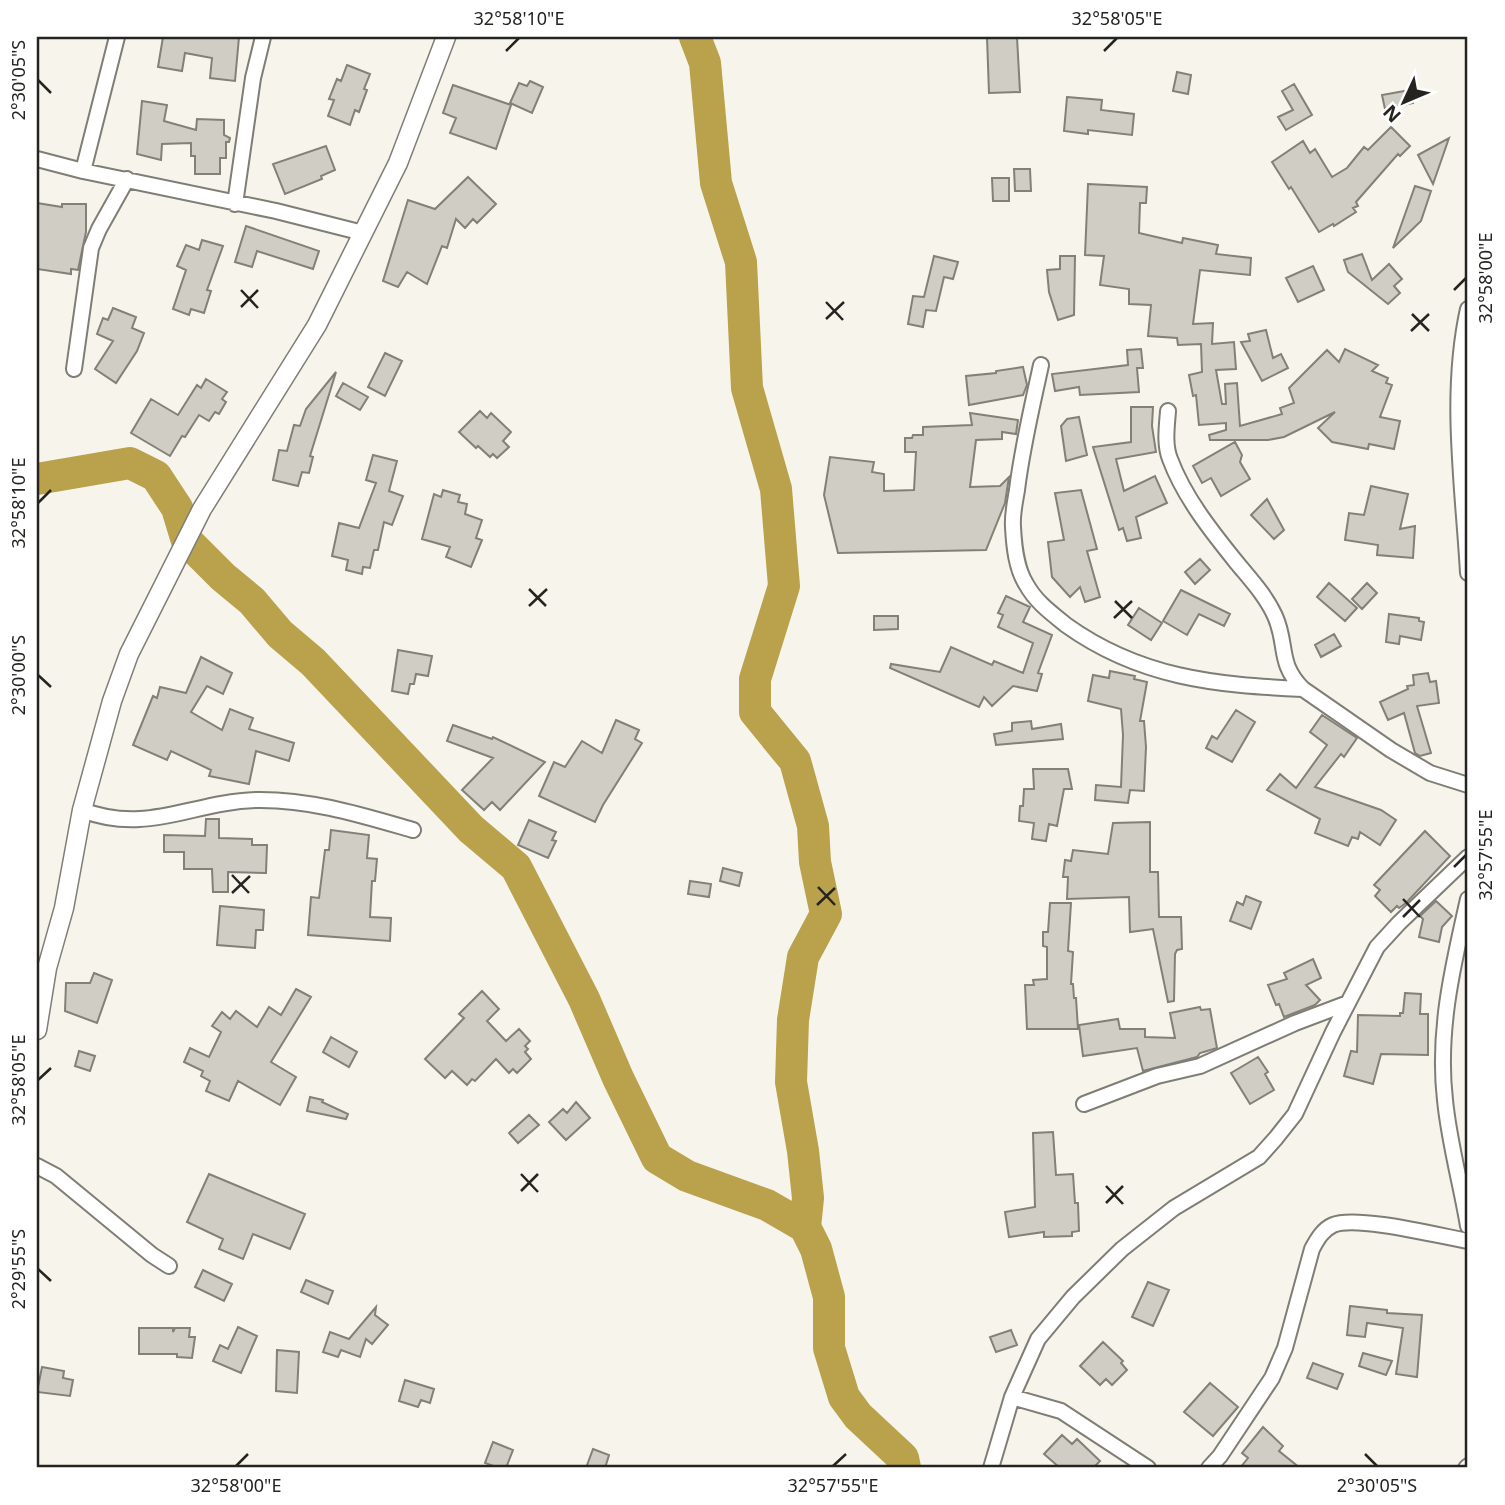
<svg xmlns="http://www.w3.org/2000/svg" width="1505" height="1505" font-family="'Noto Sans',sans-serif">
<rect width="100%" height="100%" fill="#f7f5eb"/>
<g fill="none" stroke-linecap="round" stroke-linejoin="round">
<path stroke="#b9a24b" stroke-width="32" d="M695 37 705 63 716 183 741 262 747 388 776 489 784 586 755 679V712L795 761 813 826 815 862 826 914 803 957 793 1020 791 1082 803 1151 808 1198 805 1227
M37 479 130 463 156 476 177 508 187 541 223 577 252 601 280 634 313 662 471 829 516 867 584 999 618 1078 657 1158 687 1176 767 1205 805 1227 816 1249 829 1297V1348L844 1397 858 1416 903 1458 905 1468"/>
</g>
<path fill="#cfcdc4" stroke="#828077" stroke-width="2" d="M163 37H239L235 81 210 78 212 58 185 53 182 71 158 67Z
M987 37H1017L1020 92 989 93Z
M347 65 370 74 364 89 367 90 359 112 355 110 350 125 328 116 334 100 329 99 337 79 341 81Z
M1177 72 1191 75 1188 94 1173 91Z
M530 81 543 87 532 113 510 103 519 83 527 86Z
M1294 84 1312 115 1286 130 1278 117 1293 110 1282 91Z
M453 85 511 105 496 149 450 133 456 118 443 113Z
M1410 90 1413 103 1385 109 1382 95Z
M1067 97 1102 100 1101 110 1134 114 1132 135 1088 130V134L1064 131Z
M142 101 167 105 164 121 196 130 197 119 224 120V135L230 138 229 142H226V158H220V174H195V156H191V143L162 144 161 160 137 154Z
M1391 127 1410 146 1400 156 1398 154 1356 202 1358 206 1353 208 1356 212 1334 226 1333 224 1319 232 1291 187 1289 189 1272 162 1303 141 1310 153 1315 149 1332 177 1347 168 1364 147 1368 150Z
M1449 138 1440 164 1433 184 1418 155Z
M326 146 335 170 321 176 322 179 285 194 273 164Z
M1014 169H1030L1031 191H1015Z
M468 177 496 204 477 223 473 219 465 228 456 219 447 248 442 246 427 284 407 272 398 287 383 281 408 200 435 209Z
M992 178H1009V201H993Z
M1088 184 1147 187 1146 203H1140L1139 233 1182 243 1183 238 1218 245 1216 254 1251 258 1250 275 1200 270 1193 324 1213 323 1212 344 1234 342 1236 369 1216 370 1222 404H1226L1225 384 1237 383 1240 426 1282 414 1280 408 1294 403 1289 388 1327 350 1339 362 1345 349 1378 365 1372 371 1388 378 1386 383 1392 385 1380 417 1400 421 1394 449 1369 444 1368 449 1332 442 1318 428 1335 412 1284 437 1268 440H1210L1209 435 1226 430V423L1199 425 1196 395 1193 396 1189 375 1202 372 1201 344 1178 345 1177 338 1148 336 1151 305 1129 304V289L1100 285 1104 256 1085 255Z
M1415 186 1431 191 1421 221 1393 248Z
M37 203 62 207V204H86V232L78 270 71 269V274L37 269Z
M246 226 319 251 313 269 257 251 252 267 235 262Z
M202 240 223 246 207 290 211 291 204 313 191 309 189 315 173 309 186 270 177 266 186 245 199 250Z
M1362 254 1372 280 1389 264 1402 279 1394 286 1400 293 1388 304 1348 272 1344 260Z
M934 256 958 262 953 279 944 277 936 311 926 310 923 327 908 324 913 296 924 297Z
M1060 256H1075L1074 315 1058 320 1049 292 1047 270 1060 269Z
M1313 266 1324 290 1298 302 1286 278Z
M113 308 136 317 132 328 144 333 137 351 116 383 95 369 113 341 97 334 103 318 108 320Z
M1266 330 1273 358 1281 354 1288 368 1262 381 1241 342 1250 341 1248 334Z
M1141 349 1143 368H1137L1139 392 1080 395 1079 387 1055 391 1052 374 1128 365 1127 350Z
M385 353 402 361 385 396 368 387Z
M1023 367 1027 385 1023 395 969 405 966 376 996 373V371Z
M336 372 310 456 313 457 309 473 302 472 298 486 273 480 279 450 287 451 294 425 300 426 306 409Z
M206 379 227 392 222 399 226 402 219 414 215 412 209 421 199 415 185 437 182 436 170 456 131 433 151 399 178 415 197 385 201 388Z
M343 383 368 397 360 410 336 396Z
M1131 407H1153L1152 426 1156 452 1116 459 1124 491 1155 476 1167 503 1136 517 1141 538 1127 541 1123 528 1119 530 1093 447 1131 442Z
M480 411 487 418 491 413 511 432 503 441 509 447 497 458 493 454 490 457 478 446 476 448 459 432Z
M970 413 1018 420 1016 434 1002 432V439L976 440 970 487 1000 486 1009 477 1005 503 986 550 838 553 824 495 830 457 874 462 872 472 884 474V491L914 490 916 452H905V438H912L913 435H923V427L972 425Z
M1079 417 1087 455 1066 461 1061 426 1067 419Z
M1235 442 1242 455 1240 462 1250 479 1221 496 1211 478 1202 483 1193 466Z
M373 455 397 461 389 491 403 496 392 525 384 522 378 550H374L370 568 363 567 362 574 346 570 348 560 332 556 339 523 359 528 376 483 366 480Z
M1371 486 1408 494 1400 529 1415 526 1413 558 1377 555 1378 545 1345 540 1349 513 1364 515Z
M443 490 460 495 458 502 467 504 465 514 482 520 476 538 482 540 471 567 446 557 450 547 422 539 434 494 441 497Z
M1081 490 1097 549 1087 551 1100 597 1085 602 1080 587 1070 597 1052 577 1048 542 1064 540 1055 493Z
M1267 499 1284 530 1274 539 1251 515Z
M1200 559 1210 570 1195 584 1185 572Z
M1329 583 1357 608 1345 621 1317 597Z
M1367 583 1377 593 1362 609 1352 599Z
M1181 590 1230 614 1224 626 1199 614 1187 635 1163 621Z
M1006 596 1030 607 1023 622 1052 635 1038 673 1042 674 1037 691 1013 686 992 706 984 697 979 707 890 668 891 664 940 672 951 647 992 665 994 661 1023 673 1033 643 998 627 1003 615 998 613Z
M1139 608 1162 623 1151 640 1128 625Z
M1389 614 1419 618V621L1424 622 1421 640 1400 636 1399 644 1386 642Z
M874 616H898V629L874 630Z
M1334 634 1341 646 1321 657 1315 645Z
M398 650 432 656 428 676 416 674 414 684H410L408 694 392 691Z
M201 657 232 673 223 694 207 686 191 712 222 730 230 709 253 718 249 729 294 743 289 761 256 751 249 784 209 776 211 770 171 751 167 760 133 745 153 696 157 698 160 687 186 693Z
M1110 671 1135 676 1134 679 1147 682 1140 721H1144L1146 747 1144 791 1130 790 1128 803 1095 800 1096 785 1121 787 1123 735 1121 709 1088 701 1093 675 1109 678Z
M1428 673 1430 682 1436 681 1439 703 1417 706 1431 753 1420 756 1415 753 1404 713 1388 720 1380 702 1408 689 1407 686 1414 685 1413 675Z
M1236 710 1255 722 1232 762 1206 748 1212 736 1217 739Z
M1322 715 1357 738 1344 757 1341 754 1315 787 1381 810 1396 820 1380 845 1360 832 1358 839 1352 837 1348 846 1315 833 1320 819 1267 790 1280 774 1296 788 1327 745 1310 732Z
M616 720 639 730 635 739 642 743 603 805 595 822 539 796 554 762 565 767 582 741 602 753Z
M1031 721 1032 729 1061 724 1063 739 996 745 994 734 1012 731V723Z
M453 725 492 739 493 737 545 762 500 810 492 802 484 810 462 790 493 758 447 741Z
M1033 769H1068L1072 789H1064L1057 826 1049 824 1046 841 1032 839 1034 823 1019 821 1020 806H1023L1024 789H1034Z
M206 819H219V838L252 839V845H267L266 873 228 872V892H213L212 869H184V852H164V835L205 836Z
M529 820 556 832 552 840 556 841 548 858 518 845Z
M1150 822V872H1158L1159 917H1181L1182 949 1177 950 1175 954 1174 1001 1168 1002 1153 929 1130 932 1129 897 1067 899 1068 877H1063L1065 860 1071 861 1073 850 1108 854 1113 823Z
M331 830 369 835 367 858 377 859 375 881H372L370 917 391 918 390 941 308 935 311 897 319 898 325 850H329Z
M1425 831 1450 856 1406 903 1399 908 1397 906 1391 912 1375 896 1380 890 1374 885Z
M723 868 742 873 739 886 720 881Z
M690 881 711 884 709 897 688 894Z
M1246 896 1261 902 1251 929 1230 921 1237 902 1243 905Z
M1436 901 1452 916 1442 927 1439 942 1419 937 1423 919 1420 916Z
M1050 903H1071L1068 951 1073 952 1071 984H1073L1074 998H1076L1078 1029H1027L1025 985H1034L1033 980 1047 979V947L1043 946V932H1048Z
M220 906 264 910 263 930H256L255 948 217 945Z
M1313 959 1321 978 1306 985 1320 1000 1315 1005 1284 1017 1279 1004 1276 1005 1268 985 1287 979 1284 973Z
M94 973 112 980 97 1023 65 1011 66 983H90Z
M296 989 311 997 271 1062 296 1077 280 1105 238 1081 229 1101 206 1091 210 1081 201 1076 203 1071 184 1062 190 1048 209 1057 221 1032 212 1026 222 1012 230 1019 236 1011 257 1027 269 1007 281 1015Z
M482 991 499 1009 487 1021 506 1041 519 1029 530 1041 525 1046 528 1049 525 1052 531 1059 517 1073 513 1069 509 1073 496 1059 475 1081 472 1079 467 1085 452 1071 445 1078 425 1059 464 1018 459 1014Z
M1405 993 1421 994 1420 1014H1428V1055L1381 1054 1373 1084 1344 1076 1351 1051 1357 1052 1358 1015 1400 1016V1013H1403Z
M1200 1007 1201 1010 1210 1009 1217 1048 1200 1053 1197 1057 1143 1071 1137 1048 1083 1056 1079 1025 1118 1019 1120 1029H1145V1037L1175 1038 1170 1013Z
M331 1037 357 1052 349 1067 323 1052Z
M79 1051 95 1056 90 1071 75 1066Z
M1258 1057 1268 1072 1265 1074 1274 1090 1250 1104 1231 1073Z
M310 1097 323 1100 322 1102 348 1114 346 1119 307 1111Z
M576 1102 590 1118 566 1140 549 1122 563 1109 567 1113Z
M529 1115 539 1125 518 1143 509 1133Z
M1053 1132 1056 1175 1073 1174 1075 1203H1078L1079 1231 1072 1232V1236L1044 1237V1232L1009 1237 1005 1212 1035 1207 1033 1133Z
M209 1174 305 1214 290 1249 253 1234 243 1259 219 1249 223 1239 187 1222Z
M203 1270 232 1284 224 1301 195 1287Z
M306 1280 333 1291 328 1304 301 1292Z
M1148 1282 1169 1290 1153 1326 1132 1317Z
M1350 1306 1387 1310V1313L1422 1315 1417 1377 1396 1374 1403 1328 1367 1323 1365 1337 1347 1335Z
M376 1307 375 1315 388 1325 372 1344 366 1339 360 1357 341 1350 338 1357 323 1352 330 1332 349 1339Z
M238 1327 257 1336 241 1373 213 1361 220 1345 228 1349Z
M139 1328H173V1332L175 1328H190L189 1337H195L192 1358 177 1357V1354H139Z
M1011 1330 1017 1345 996 1352 990 1337Z
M1103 1342 1123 1361 1121 1363 1127 1370 1112 1385 1106 1379 1100 1385 1080 1366Z
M277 1350 299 1352 297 1393 276 1391Z
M1363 1353 1392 1361 1386 1375 1359 1366Z
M1313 1363 1343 1374 1337 1389 1307 1378Z
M42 1367 64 1371 63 1378 73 1380 70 1396 37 1392Z
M405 1380 434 1389 430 1403 421 1400 418 1407 399 1401Z
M1210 1383 1238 1407 1213 1436 1184 1412Z
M1263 1427 1283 1446 1279 1451 1300 1468H1240L1248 1458 1242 1453Z
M1062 1435 1072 1444 1077 1439 1100 1461 1093 1468H1060L1044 1454Z
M493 1442 513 1450 506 1468H499L485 1463Z
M593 1449 609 1455 605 1468H586Z"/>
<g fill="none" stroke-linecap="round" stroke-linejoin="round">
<g stroke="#7f7d75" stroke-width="18">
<path id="minor" d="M37 159 83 171 276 211 363 233
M83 171 117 37
M235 204 253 78 263 37
M1468 309C1449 395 1463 485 1468 573
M1041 365C1032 407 1022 448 1017 490 1015 502 1012 515 1013 527 1014 546 1016 568 1026 584 1036 602 1050 612 1066 625 1140 678 1215 685 1303 689
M74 369 91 248 99 229 127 179
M1168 411C1167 426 1164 444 1170 459 1184 497 1212 532 1237 563 1251 580 1266 596 1275 616 1288 645 1277 663 1303 689L1391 750 1430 773 1468 785
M82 810C147 835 192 802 256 800 310 799 361 815 413 830
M1468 899C1453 965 1437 1031 1445 1100 1449 1142 1461 1184 1468 1226
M1084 1104 1157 1076 1200 1066 1295 1023 1348 1003
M37 1166 56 1176 152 1255 169 1266
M1012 1397 1061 1411 1148 1468
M991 1468 1012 1397 1038 1339 1073 1297 1122 1249 1174 1208 1259 1157 1276 1138 1295 1114 1333 1032 1377 947 1399 923 1468 857
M1209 1468 1220 1456 1272 1378 1285 1348 1312 1249C1317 1240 1322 1230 1333 1225 1356 1215 1440 1236 1468 1241
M1466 1468 1468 1466"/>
</g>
<g stroke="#7f7d75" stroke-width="21">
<path id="tertiary" d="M37 1030 47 968 64 908 82 810 112 701 129 654 202 509 317 325 398 163 446 37"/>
</g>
<use href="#minor" stroke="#fff" stroke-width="14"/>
<use href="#tertiary" stroke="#fff" stroke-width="18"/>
</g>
<path fill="none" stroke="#252421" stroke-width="2.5" d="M506 51 519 38M1104 51 1117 38M38 80 51 93M241 290 258 308M1454 290 1466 278M826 302 843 320M241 307 258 290M1412 314 1429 331M826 319 844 302M1411 331 1429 314M38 503 51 490M529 589 546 606M1115 601 1132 618M529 606 547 589M1114 618 1132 601M38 675 51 687M1454 867 1466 855M232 875 249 893M818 887 835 905M232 893 250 876M1403 899 1420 917M817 905 835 888M1403 917 1420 900M38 1080 51 1068M521 1174 538 1192M1106 1186 1123 1204M521 1191 538 1174M1106 1203 1123 1186M38 1269 51 1281M1365 1454 1377 1466M236 1466 248 1454M833 1466 846 1454"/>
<rect width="1505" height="1505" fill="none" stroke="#ffffff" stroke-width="77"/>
<g transform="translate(1404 102) rotate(226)" stroke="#ffffff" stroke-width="5" paint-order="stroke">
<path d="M0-5L12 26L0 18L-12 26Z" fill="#252421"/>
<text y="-10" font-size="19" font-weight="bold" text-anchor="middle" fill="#252421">N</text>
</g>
<rect x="38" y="38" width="1428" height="1428" fill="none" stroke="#252421" stroke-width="2.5"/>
<g font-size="18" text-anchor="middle" fill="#252421">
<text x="519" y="25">32°58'10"E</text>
<text x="1117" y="25">32°58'05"E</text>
<text transform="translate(19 80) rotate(-90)" y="6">2°30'05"S</text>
<text transform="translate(1486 278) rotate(-90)" y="6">32°58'00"E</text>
<text transform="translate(19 503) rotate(-90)" y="6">32°58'10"E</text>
<text transform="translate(19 675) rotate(-90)" y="6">2°30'00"S</text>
<text transform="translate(1486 855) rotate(-90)" y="6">32°57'55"E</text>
<text transform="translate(19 1080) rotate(-90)" y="6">32°58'05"E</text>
<text transform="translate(19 1269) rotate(-90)" y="6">2°29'55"S</text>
<text x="236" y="1492">32°58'00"E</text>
<text x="833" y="1492">32°57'55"E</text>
<text x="1377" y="1492">2°30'05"S</text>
</g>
</svg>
